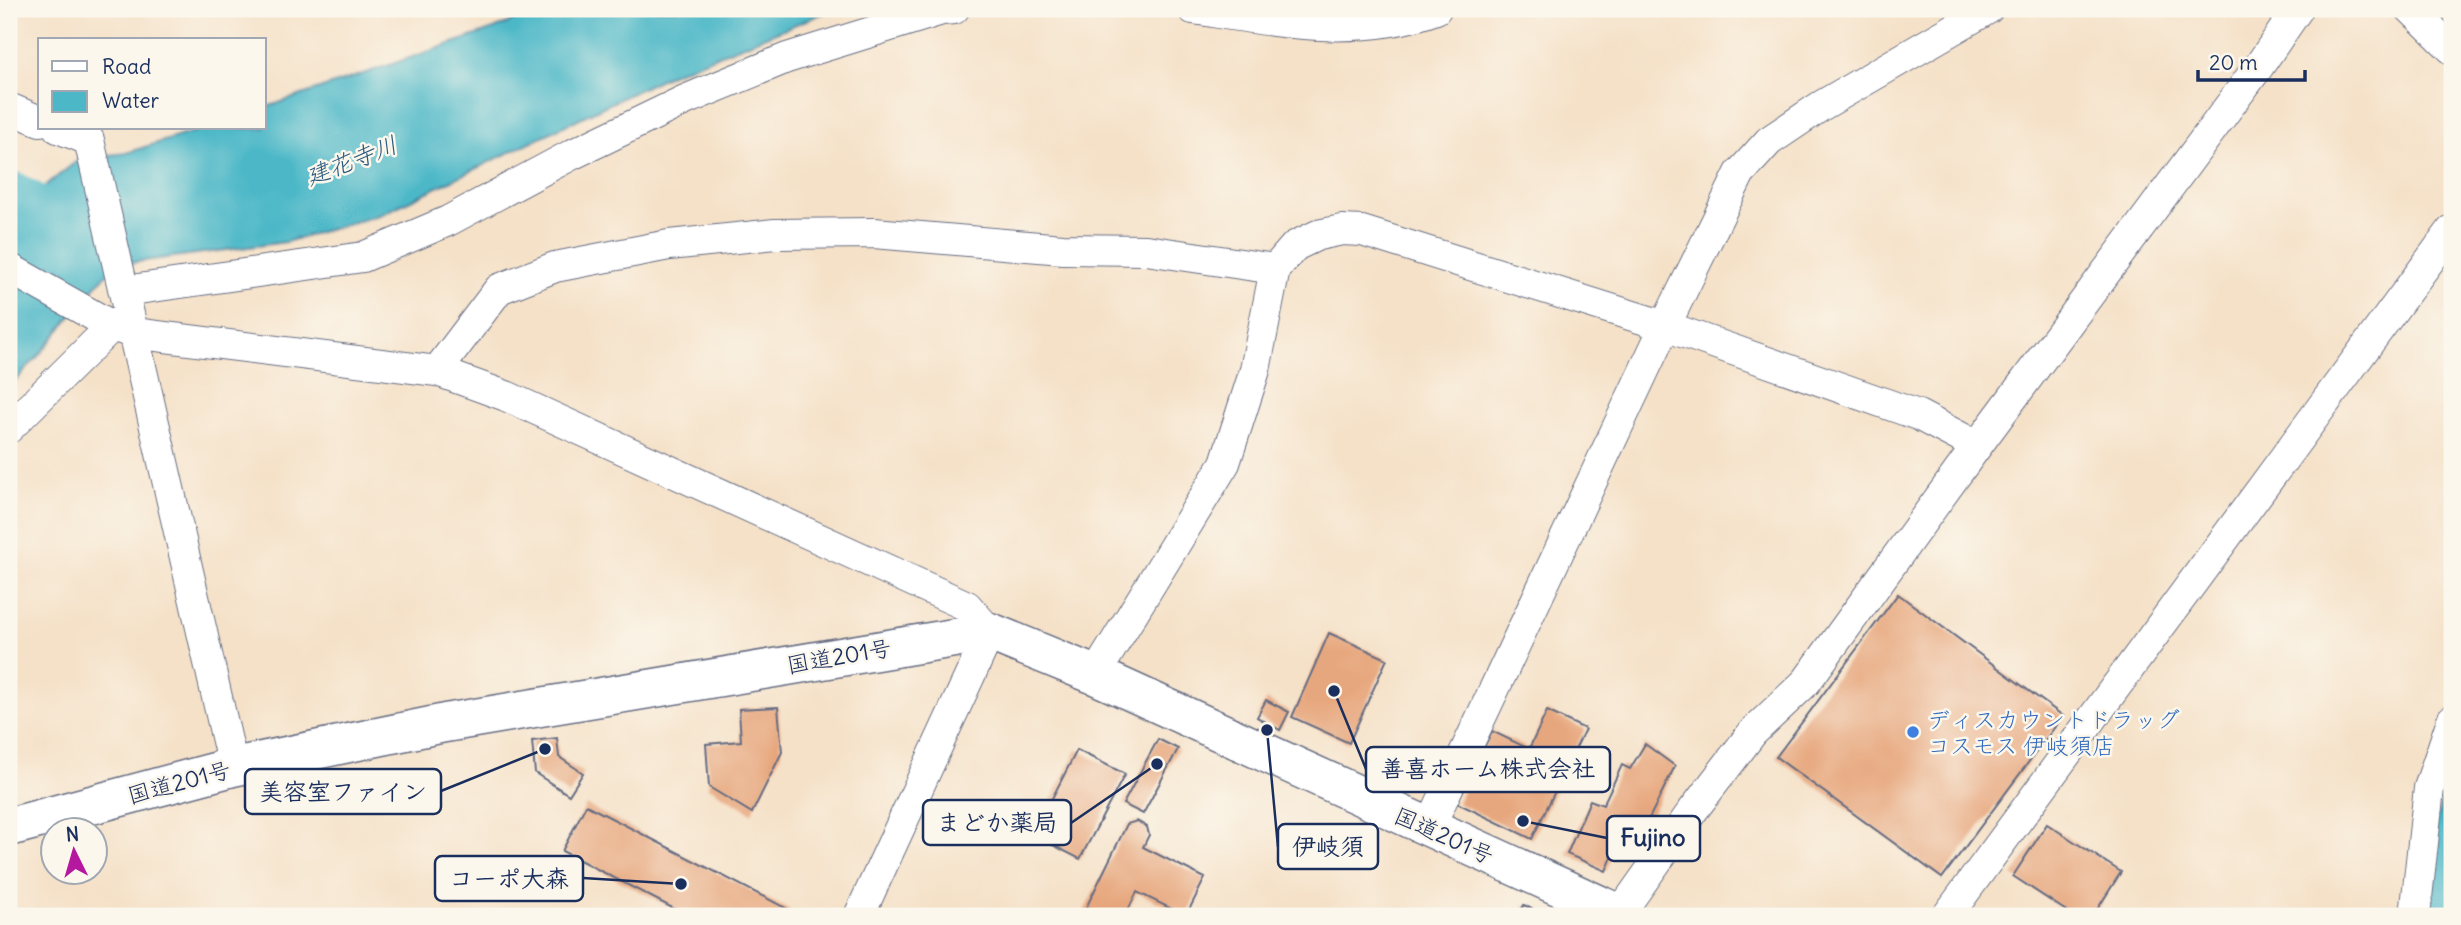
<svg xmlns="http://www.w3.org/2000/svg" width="2461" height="925" font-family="Delius,'Klee One',sans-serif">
<rect width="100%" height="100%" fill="#fbf7ec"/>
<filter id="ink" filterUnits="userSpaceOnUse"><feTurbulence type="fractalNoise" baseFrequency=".0143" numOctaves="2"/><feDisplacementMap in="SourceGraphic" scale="14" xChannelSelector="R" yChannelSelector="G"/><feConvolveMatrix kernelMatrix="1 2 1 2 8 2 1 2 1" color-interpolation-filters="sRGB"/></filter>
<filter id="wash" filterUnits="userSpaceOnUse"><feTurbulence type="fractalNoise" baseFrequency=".00686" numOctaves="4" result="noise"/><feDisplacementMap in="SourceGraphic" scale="28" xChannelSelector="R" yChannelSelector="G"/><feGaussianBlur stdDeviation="1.57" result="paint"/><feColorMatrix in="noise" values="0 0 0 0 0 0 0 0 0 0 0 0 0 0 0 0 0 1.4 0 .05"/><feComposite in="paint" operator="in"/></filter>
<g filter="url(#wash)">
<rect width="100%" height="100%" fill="#f5e1c8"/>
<path fill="#4bb7c7" stroke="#337392" stroke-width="2" d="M541 9H834L671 74 382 214 286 242 136 262 109 272 99 282 41 353 9 388V214L81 158 126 153 205 128H264V108L494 29Z
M2452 756V916H2425L2430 849Z"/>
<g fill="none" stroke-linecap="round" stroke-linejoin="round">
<path stroke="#4bb7c7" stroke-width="65" d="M9 203 55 229"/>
</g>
<g id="blocks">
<path fill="#e7a77e" d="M1898 594 2063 716 1942 878 1776 757Z
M1329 633 1387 659 1349 743 1292 717Z
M1266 700 1289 712 1280 730 1257 717Z
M778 707 782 752 752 813 709 787 706 744 741 741 739 709Z
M1547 711 1585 729 1532 839 1457 803 1492 731 1529 749Z
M557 738 559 757 583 773 569 795 535 773 532 741Z
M1158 739 1178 749 1143 814 1123 804Z
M1645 744 1675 766 1640 837 1624 830 1606 871 1567 854 1590 800 1603 805 1622 765 1630 769Z
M1077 750 1125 774 1080 859 1033 835Z
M586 805 801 916H688L562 851Z
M1137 821 1147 827 1149 835 1143 847 1205 878 1186 916 1137 892 1125 916H1082L1127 824Z
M2047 824 2121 872 2093 916H2074L2013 876Z
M1524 905 1545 916H1518Z"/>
</g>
</g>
<g filter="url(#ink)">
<use href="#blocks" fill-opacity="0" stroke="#676d83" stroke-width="2"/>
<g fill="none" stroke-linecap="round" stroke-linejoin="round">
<g stroke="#676d83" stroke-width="32">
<path id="street" d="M1193 9C1273 21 1357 39 1436 9
M2411 9 2452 49
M9 108 40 121
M58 128 89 140 233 767
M9 268 112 326 133 333 437 371 506 396 967 606 990 632 859 916
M124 291 363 257 448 221 571 155 685 100 787 58 942 10 954 9
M437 371 499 289 555 267 669 245 775 234 874 233 1063 249 1146 250 1275 269
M9 428 112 326
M1095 675 1225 463 1255 370 1275 269 1295 246 1318 235 1342 230 1362 231 1665 326 1918 415 1977 446
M1429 828 1665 326 1740 173 1769 141 1821 106 1988 9
M1618 916 1691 813 1753 732 1806 682 1977 446 2259 66 2298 9
M1947 916 2452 230
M2415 916 2429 788 2452 720"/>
</g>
<g stroke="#676d83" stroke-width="41">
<path id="highway" d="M9 827 233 767 445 723 990 632 1095 675 1624 916"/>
</g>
<use href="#street" stroke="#fff" stroke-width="30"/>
<use href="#highway" stroke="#fff" stroke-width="38"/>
</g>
</g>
<circle fill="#3f7fe0" stroke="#fbf7ec" stroke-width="2.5" cx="1913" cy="732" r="7"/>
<g text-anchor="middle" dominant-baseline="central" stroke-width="5" stroke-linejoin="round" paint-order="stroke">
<g font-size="23" fill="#1b2f5e" stroke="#fbf7ec">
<text transform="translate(839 656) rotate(-10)">国道201号</text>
<text transform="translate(179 782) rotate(-15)">国道201号</text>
<text transform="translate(1444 835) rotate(24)">国道201号</text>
</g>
<g font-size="23" fill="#366cbe" stroke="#fbf7ec" text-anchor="start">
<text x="1927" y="719">ディスカウントドラッグ<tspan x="1927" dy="26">コスモス 伊岐須店</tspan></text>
</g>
<g font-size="24" font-style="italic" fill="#29587e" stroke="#fbf7ec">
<text transform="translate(351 160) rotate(-21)">建花寺川</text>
</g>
</g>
<path fill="none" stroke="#1b2f5e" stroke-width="2.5" d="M1334 691L1366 769M545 749L441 791M1157 764L1071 823M1523 821L1607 838M1267 730L1278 847M681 884L583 878"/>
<g fill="#1b2f5e" stroke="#fbf7ec" stroke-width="2.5">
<circle cx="1334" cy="691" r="7"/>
<circle cx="545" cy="749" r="7"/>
<circle cx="1157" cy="764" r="7"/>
<circle cx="1523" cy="821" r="7"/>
<circle cx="1267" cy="730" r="7"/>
<circle cx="681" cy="884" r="7"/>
</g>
<g fill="#fbf7ec" stroke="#1b2f5e" stroke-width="2.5">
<rect x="1366" y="747" width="244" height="45" rx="7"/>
<rect x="245" y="769" width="196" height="45" rx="7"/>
<rect x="923" y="800" width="148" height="45" rx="7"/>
<rect x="1607" y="816" width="93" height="45" rx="7"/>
<rect x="1278" y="824" width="100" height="45" rx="7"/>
<rect x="435" y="856" width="148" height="45" rx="7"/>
</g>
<g font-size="24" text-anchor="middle" font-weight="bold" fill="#1b2f5e">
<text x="1488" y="777">善喜ホーム株式会社</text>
<text x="343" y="800">美容室ファイン</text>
<text x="997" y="831">まどか薬局</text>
<text x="1653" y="846">Fujino</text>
<text x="1328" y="855">伊岐須</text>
<text x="509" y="887">コーポ大森</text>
</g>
<rect width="2461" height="925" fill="none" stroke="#fbf7ec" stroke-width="35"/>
<rect x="38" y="38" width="228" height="91" fill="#fbf7ec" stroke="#a1a7b3" stroke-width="2"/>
<rect x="52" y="61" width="35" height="10" fill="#ffffff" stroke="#a1a7b3" stroke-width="2"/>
<text x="102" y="74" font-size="21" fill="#1b2f5e">Road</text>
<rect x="52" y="91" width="35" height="21" fill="#4bb7c7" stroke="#a1a7b3" stroke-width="2"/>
<text x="102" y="108" font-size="21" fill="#1b2f5e">Water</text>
<g transform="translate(74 851) rotate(355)"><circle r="33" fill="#fbf7ec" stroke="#a1a7b3" stroke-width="2"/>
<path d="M0-5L12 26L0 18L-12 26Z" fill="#b5179e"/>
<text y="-10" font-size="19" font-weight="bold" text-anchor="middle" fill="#1b2f5e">N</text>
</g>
<path d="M2198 70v10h107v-10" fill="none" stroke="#1b2f5e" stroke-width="3.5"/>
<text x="2209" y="70" font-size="21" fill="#1b2f5e" stroke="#fbf7ec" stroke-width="5" paint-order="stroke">20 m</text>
</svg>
